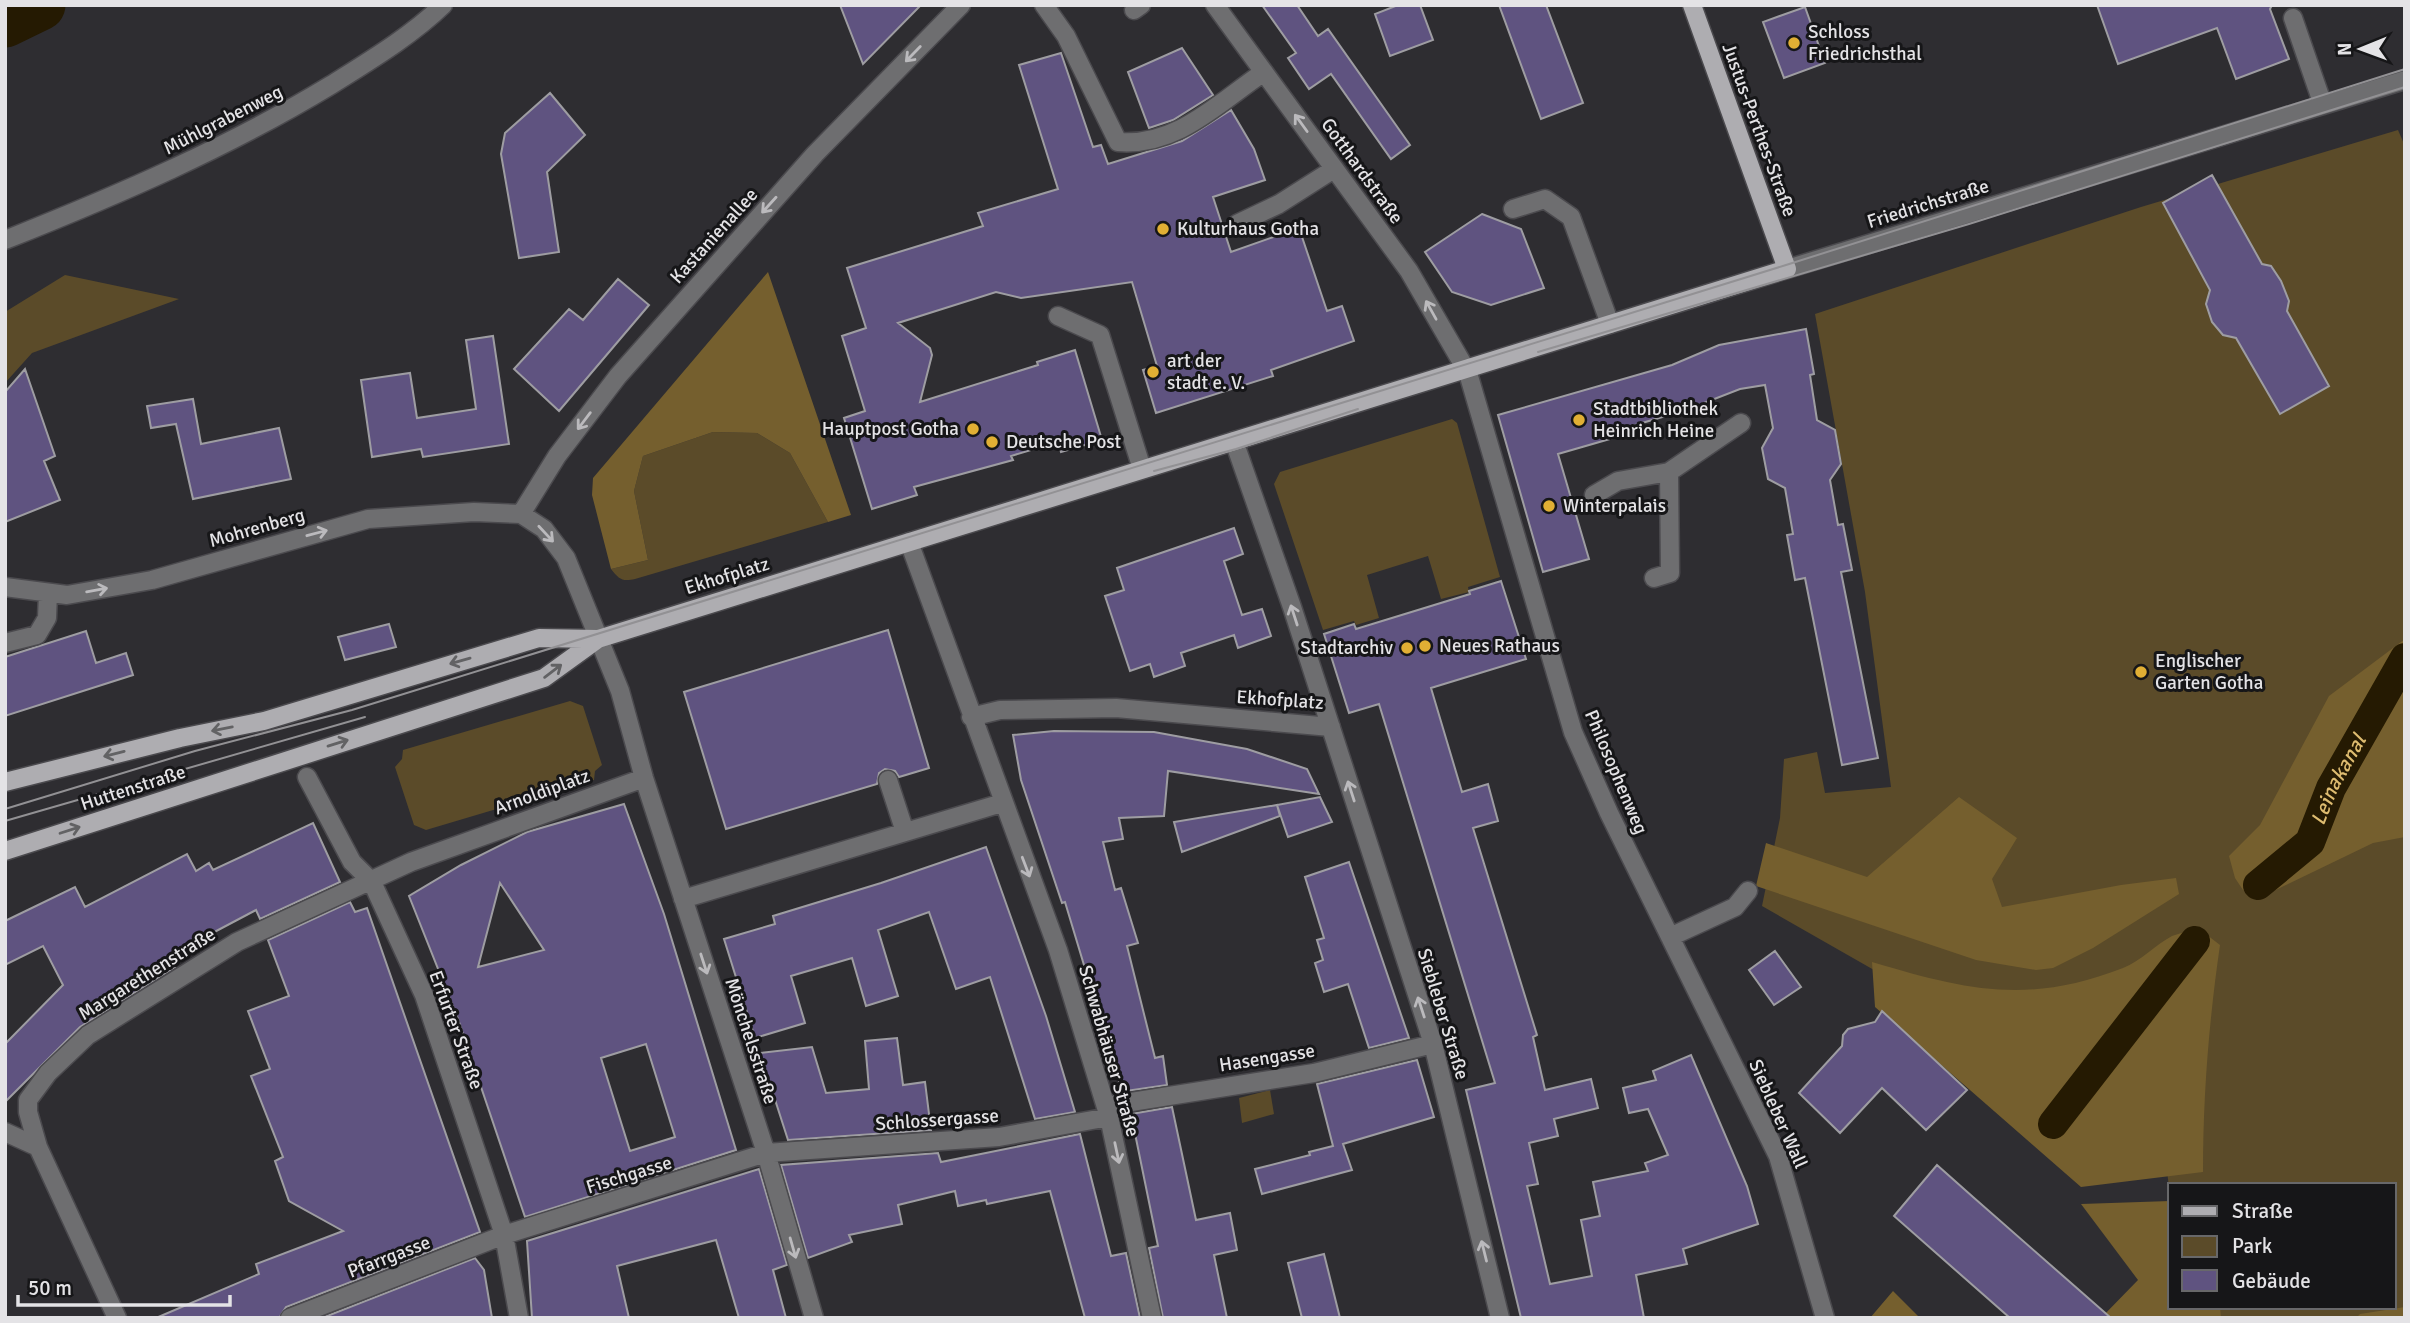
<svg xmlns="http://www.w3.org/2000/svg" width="2410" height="1323" font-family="Signika,sans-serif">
<rect width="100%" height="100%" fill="#2e2d31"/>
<path fill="#5b4b29" d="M2398 130 2405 146V1318H2107L2170 1307H2394V1185H2170V1196L2146 994 1996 1021 1874 970 1762 906 1780 818 1784 759 1817 752 1825 793 1891 787 1865 592 1815 314 2141 207Z
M65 275 179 299 32 353 5 383V312Z
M1452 419 1457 423 1500 577 1468 587 1469 592 1441 599 1428 556 1367 575 1379 618 1356 625 1354 621 1323 630 1274 484 1280 472Z
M713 432 757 433 790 453 828 522 635 579C622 582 619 579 611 569L648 560 634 491 643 456Z
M570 701 583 706 602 765 595 771 594 780 426 830 414 825 395 767 402 759 403 750Z
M1270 1090 1274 1114 1242 1123 1239 1098Z"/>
<path fill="#755f2e" d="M768 272 851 515 828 522 790 453 757 433 713 432 643 456 634 491 648 560 611 569 592 495 593 478Z
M2405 639V837L2373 843 2263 896 2243 890 2235 878 2229 856 2260 825 2329 696Z
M1959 797 2017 838 1992 879 2002 907 2121 885 2176 878 2179 894 2093 948 2053 968 2036 970 1976 960 1756 886 1766 843 1867 877Z
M2198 928 2220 945C2209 1021 2203 1095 2203 1172L2081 1187 1875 1007 1872 962C1966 990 2028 1005 2123 968 2141 961 2155 945 2172 936 2180 933 2189 931 2198 928Z
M2170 1201V1307H2220L2221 1318H2101L2138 1280 2081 1204Z
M1893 1291 1920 1318H1870Z
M2405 1307V1318H2356L2360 1314Z"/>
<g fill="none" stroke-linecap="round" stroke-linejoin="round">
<g stroke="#251a02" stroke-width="30">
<path id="s1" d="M2258 885 2310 842 2331 788 2405 658"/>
<path d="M2053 1124 2195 941"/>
</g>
<path stroke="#251a02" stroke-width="51" d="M5 22 40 5"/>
</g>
<path fill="#5f5380" stroke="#9e9da2" stroke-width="2" fill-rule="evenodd" d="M840 5H921L863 64Z
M1262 5H1297L1318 36 1328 29 1410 145 1391 159 1331 74 1309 89 1288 58 1296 53Z
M1398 5H1420L1433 40 1390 56 1375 14Z
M1499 5H1546L1583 103 1541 119Z
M2097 5H2272L2270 9 2289 59 2236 79 2217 28 2118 64Z
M1805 7 1825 63 1784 78 1763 22Z
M1182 48 1213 95 1173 120 1149 128 1128 72Z
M1061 53 1093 147 1101 145 1108 164 1182 141 1231 110 1254 149 1265 180 1213 197 1231 252 1299 228 1327 311 1342 306 1354 341 1271 370 1273 376 1156 413 1143 370 1157 366 1132 282 1021 298 996 292 898 323 930 348 932 355 920 402 1038 365 1037 362 1075 350 1102 440 1061 452 1058 442 1011 456 1013 460 914 487 917 495 872 509 844 418 865 411 842 336 866 328 847 268 983 226 978 213 1058 189 1019 65Z
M550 93 585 135 547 172 559 252 519 258 501 154 505 133Z
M2212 175 2262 264 2271 266 2281 281 2289 301 2287 311 2329 386 2280 414 2236 338 2223 335 2212 322 2206 304 2210 290 2163 203Z
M1482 214 1521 229 1544 288 1491 305 1452 292 1425 252Z
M618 279 649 305 559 411 514 369 569 309 583 320Z
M1806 329 1814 374 1810 375 1817 420 1835 430 1841 464 1830 480 1838 525 1843 524 1852 570 1841 572 1878 758 1842 765 1805 578 1795 580 1787 535 1793 534 1785 488 1768 479 1762 448 1773 428 1765 385 1740 389 1686 410 1632 426 1634 432 1558 454 1589 559 1543 572 1498 415 1672 365 1719 345Z
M493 336 509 444 423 457 421 449 372 457 361 380 410 373 417 418 476 409 466 340Z
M25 369 55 456 44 461 60 500 5 522V392Z
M193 399 201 444 279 428 291 479 193 499 176 424 151 428 147 406Z
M1234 528 1243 554 1224 561 1242 615 1262 609 1271 636 1238 648 1234 635 1181 653 1185 666 1154 677 1150 664 1130 671 1105 596 1124 590 1117 568Z
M1501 581 1526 659 1431 688 1462 792 1488 784 1498 821 1473 828 1537 1035 1533 1037 1545 1090 1591 1079 1598 1108 1554 1119 1558 1136 1529 1143 1538 1184 1527 1186 1550 1284 1592 1276 1581 1220 1600 1216 1593 1182 1648 1171 1645 1163 1668 1155 1648 1109 1629 1113 1623 1088 1656 1080 1653 1071 1691 1055 1747 1186 1758 1224 1683 1249 1687 1264 1636 1275 1644 1318H1521L1466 1090 1495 1083 1379 704 1349 713 1324 634 1354 624 1356 629 1470 594 1469 591Z
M389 624 396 647 345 660 338 637Z
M888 630 929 768 899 777 895 771 885 769 879 773 877 784 726 829 684 692Z
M86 631 96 663 126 653 133 675 5 716V657Z
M1054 731 1154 732 1247 749 1307 769 1319 794 1168 771 1164 816 1119 818 1123 839 1103 842 1115 890 1121 888 1138 943 1127 946 1155 1058 1163 1056 1167 1085 1126 1091 1125 1087 1121 1088 1065 902 1062 903 1021 780 1013 735Z
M1320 797 1332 822 1288 837 1277 805Z
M624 804 664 914 736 1150 525 1217 458 1019 409 896 461 865 527 832ZM500 883 544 950 478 967ZM646 1044 675 1137 630 1151 601 1058Z
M1277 805 1280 816 1182 852 1174 822Z
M313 823 340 882 260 919 256 910 169 956 175 967 80 1027 5 1102V1044L63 985 43 946 5 965V921L75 887 85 907 187 854 196 871 209 863 213 870Z
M986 847 1046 1016 1075 1112 1035 1119 990 977 956 989 929 912 878 930 898 996 866 1006 852 958 791 976 805 1023 755 1038 724 939 775 924 773 916 881 883Z
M1349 862 1409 1038 1369 1048 1348 984 1324 992 1315 963 1323 960 1317 940 1324 938 1305 877Z
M350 902 355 912 367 908 480 1232 286 1307 279 1318H156L259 1274 256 1264 343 1231 289 1201 275 1161 283 1157 251 1076 270 1069 248 1011 289 996 268 940Z
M1775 951 1801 987 1774 1005 1749 970Z
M1882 1011 1967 1090 1926 1130 1882 1088 1840 1133 1799 1093 1842 1046 1843 1035 1848 1029 1875 1022Z
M897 1038 903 1085 925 1082 931 1130 788 1140 760 1053 812 1047 826 1093 869 1089 865 1041Z
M1417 1060 1434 1117 1343 1144 1352 1170 1262 1194 1255 1169 1310 1155 1309 1152 1333 1146 1317 1084Z
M1172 1107 1196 1220 1230 1213 1237 1250 1214 1255 1227 1318H1163L1149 1248 1158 1246 1131 1114Z
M1080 1134 1111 1256 1126 1253 1140 1318H1085L1050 1191 987 1204 986 1200 958 1206 955 1191 898 1205 902 1224 849 1235 852 1242 808 1258 781 1165 938 1153 941 1162Z
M1937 1165 1973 1197 2111 1318H2010L1894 1216Z
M759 1169 787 1265 773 1270 786 1318H739L716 1240 617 1266 629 1318H532L527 1241Z
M1324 1254 1340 1318H1302L1288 1263Z
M475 1258 484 1270 492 1318H322Z"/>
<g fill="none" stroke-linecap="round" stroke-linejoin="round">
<g stroke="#4b4a4e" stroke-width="21">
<path id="minor" d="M1044 5 1066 36 1118 142C1177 147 1218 103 1264 72
M1215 5 1409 271 1468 373 1573 732 1609 813 1778 1156 1825 1318
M1134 10 1141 5
M2293 18 2323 105
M1513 209 1545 199 1571 217 1610 324
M1237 224 1279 204 1334 169
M5 240C118 195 227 148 331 85 369 61 411 36 443 5
M1787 269 2405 80
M1058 316 1100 335 1142 469
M1234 441 1292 607 1433 1044 1500 1318
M1594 495 1618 481 1669 472 1741 423
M521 514 544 529 566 558 620 691 644 778 766 1153 814 1318
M521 514 557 456 618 376 815 154 961 5
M909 542 1058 950 1109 1117 1152 1318
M1654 578 1670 573 1669 472
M5 587 67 595 152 580 368 519 474 512 521 514
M5 643 37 635 47 618 48 593
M971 717 1000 710 1116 708 1331 727
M307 777 352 862 372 882 424 995 504 1235 519 1318
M888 780 905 832
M683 899 1002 803
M1670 937 1735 907 1748 891
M1106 1106 1314 1073 1433 1044
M5 1132 38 1147
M117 1318 38 1147 28 1112V1100L48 1073 88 1035 237 942 411 862 644 778
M290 1318 504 1235 766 1153 999 1137 1109 1117"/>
</g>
<g stroke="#4b4a4e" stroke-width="21">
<path id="major" d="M5 782 180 738 264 721 539 638 598 639
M5 851 544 678 598 639 1787 269 1692 5"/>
</g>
<use href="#minor" stroke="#6e6e70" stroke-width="18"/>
<use href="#major" stroke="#aeadb1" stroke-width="18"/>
<path stroke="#929194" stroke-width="2" d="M1538 352 1969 224 2405 87
M1154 471 1236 449 1358 409
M5 809 195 751 352 710 1786 265 2405 69
M5 821 365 717"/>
</g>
<defs><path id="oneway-shaft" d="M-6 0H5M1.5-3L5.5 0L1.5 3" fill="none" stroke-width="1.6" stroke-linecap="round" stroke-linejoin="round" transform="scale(1.75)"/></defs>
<g stroke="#bbbabd">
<use href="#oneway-shaft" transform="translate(913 54) rotate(134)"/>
<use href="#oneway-shaft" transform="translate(1301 123) rotate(-126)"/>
<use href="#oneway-shaft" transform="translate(769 205) rotate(132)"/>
<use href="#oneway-shaft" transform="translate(1431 310) rotate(-119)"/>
<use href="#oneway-shaft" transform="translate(584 421) rotate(127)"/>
<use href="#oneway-shaft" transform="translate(317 533) rotate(-15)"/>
<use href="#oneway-shaft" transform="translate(546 534) rotate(47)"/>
<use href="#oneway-shaft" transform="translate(97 590) rotate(-10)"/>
<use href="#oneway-shaft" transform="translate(1294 615) rotate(-108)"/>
<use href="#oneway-shaft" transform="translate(1351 791) rotate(-108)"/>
<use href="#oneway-shaft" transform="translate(1026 867) rotate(69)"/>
<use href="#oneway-shaft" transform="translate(704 964) rotate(72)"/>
<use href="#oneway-shaft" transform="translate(1421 1007) rotate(-108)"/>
<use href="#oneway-shaft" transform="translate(1117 1153) rotate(78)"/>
<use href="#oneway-shaft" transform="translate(793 1248) rotate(74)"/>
<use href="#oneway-shaft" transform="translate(1484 1251) rotate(-104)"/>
</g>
<g stroke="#626264">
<use href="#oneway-shaft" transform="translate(460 661) rotate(164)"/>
<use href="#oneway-shaft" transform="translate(553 671) rotate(-37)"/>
<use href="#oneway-shaft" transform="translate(222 729) rotate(169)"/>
<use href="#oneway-shaft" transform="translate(338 743) rotate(-17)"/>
<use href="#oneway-shaft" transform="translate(114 754) rotate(166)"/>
<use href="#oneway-shaft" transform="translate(70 830) rotate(-18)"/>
</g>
<g fill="#e1af34" stroke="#161618" stroke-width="2.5">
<circle cx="1794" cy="43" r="7"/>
<circle cx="1163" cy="229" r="7"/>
<circle cx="1153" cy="372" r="7"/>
<circle cx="1579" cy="420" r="7"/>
<circle cx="973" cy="429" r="7"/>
<circle cx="992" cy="442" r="7"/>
<circle cx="1549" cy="506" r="7"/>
<circle cx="1425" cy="646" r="7"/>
<circle cx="1407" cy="648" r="7"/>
<circle cx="2141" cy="672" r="7"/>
</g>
<g text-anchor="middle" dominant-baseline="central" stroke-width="6" stroke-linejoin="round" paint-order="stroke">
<g font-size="19" fill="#e4e3e6" stroke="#161618" text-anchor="start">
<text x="1808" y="32">Schloss<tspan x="1808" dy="22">Friedrichsthal</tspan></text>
<text x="1177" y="229">Kulturhaus Gotha</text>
<text x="1167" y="361">art der<tspan x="1167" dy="22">stadt e. V.</tspan></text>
<text x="1593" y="409">Stadtbibliothek<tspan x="1593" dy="22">Heinrich Heine</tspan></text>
<text x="959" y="429" text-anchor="end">Hauptpost Gotha</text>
<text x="1006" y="442">Deutsche Post</text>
<text x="1563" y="506">Winterpalais</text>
<text x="1439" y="646">Neues Rathaus</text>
<text x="1393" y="648" text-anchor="end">Stadtarchiv</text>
<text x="2155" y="661">Englischer<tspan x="2155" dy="22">Garten Gotha</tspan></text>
</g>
<g font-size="19" fill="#e4e3e6" stroke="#161618">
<text transform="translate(223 120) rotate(-27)">Mühlgrabenweg</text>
<text transform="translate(1759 130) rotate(70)">Justus-Perthes-Straße</text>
<text transform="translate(1362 171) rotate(54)">Gotthardstraße</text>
<text transform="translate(1928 204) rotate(-17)">Friedrichstraße</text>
<text transform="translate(714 236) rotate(-48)">Kastanienallee</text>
<text transform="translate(257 528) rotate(-16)">Mohrenberg</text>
<text transform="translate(727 576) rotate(-17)">Ekhofplatz</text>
<text transform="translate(1280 700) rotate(4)">Ekhofplatz</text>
<text transform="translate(1616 772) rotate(67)">Philosophenweg</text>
<text transform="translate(133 788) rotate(-18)">Huttenstraße</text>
<text transform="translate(542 792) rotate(-20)">Arnoldiplatz</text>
<text transform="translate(147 974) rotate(-32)">Margarethenstraße</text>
<text transform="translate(1443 1014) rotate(73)">Siebleber Straße</text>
<text transform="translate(456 1030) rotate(70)">Erfurter Straße</text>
<text transform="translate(751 1041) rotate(72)">Mönchelsstraße</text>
<text transform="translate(1109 1051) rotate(74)">Schwabhäuser Straße</text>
<text transform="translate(1267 1058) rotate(-9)">Hasengasse</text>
<text transform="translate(1778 1114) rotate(66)">Siebleber Wall</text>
<text transform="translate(937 1120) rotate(-4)">Schlossergasse</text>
<text transform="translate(629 1175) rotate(-17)">Fischgasse</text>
<text transform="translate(389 1257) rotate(-21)">Pfarrgasse</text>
</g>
<g font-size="21" font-style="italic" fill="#debc70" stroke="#161618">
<text stroke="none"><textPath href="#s1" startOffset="136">Leinakanal</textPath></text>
</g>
</g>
<rect width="2410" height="1323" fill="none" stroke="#e4e3e6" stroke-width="14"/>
<rect x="2168" y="1183" width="228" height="126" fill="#161618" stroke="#68686a" stroke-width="2"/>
<rect x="2182" y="1206" width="35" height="10" fill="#aeadb1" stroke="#68686a" stroke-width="2"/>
<text x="2232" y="1218" font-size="21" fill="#e4e3e6">Straße</text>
<rect x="2182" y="1236" width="35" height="21" fill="#5b4b29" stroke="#68686a" stroke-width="2"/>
<text x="2232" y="1253" font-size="21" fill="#e4e3e6">Park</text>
<rect x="2182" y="1270" width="35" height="21" fill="#5f5380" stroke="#68686a" stroke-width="2"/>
<text x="2232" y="1288" font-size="21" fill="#e4e3e6">Gebäude</text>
<g transform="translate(2361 49) rotate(269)" stroke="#161618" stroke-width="5" paint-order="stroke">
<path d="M0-5L12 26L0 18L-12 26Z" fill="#e4e3e6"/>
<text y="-10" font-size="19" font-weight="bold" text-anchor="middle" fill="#e4e3e6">N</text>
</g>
<path d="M18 1295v10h212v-10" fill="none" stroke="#e4e3e6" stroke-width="3.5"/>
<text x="28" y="1295" font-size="21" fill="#e4e3e6" stroke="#161618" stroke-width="5" paint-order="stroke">50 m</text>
</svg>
